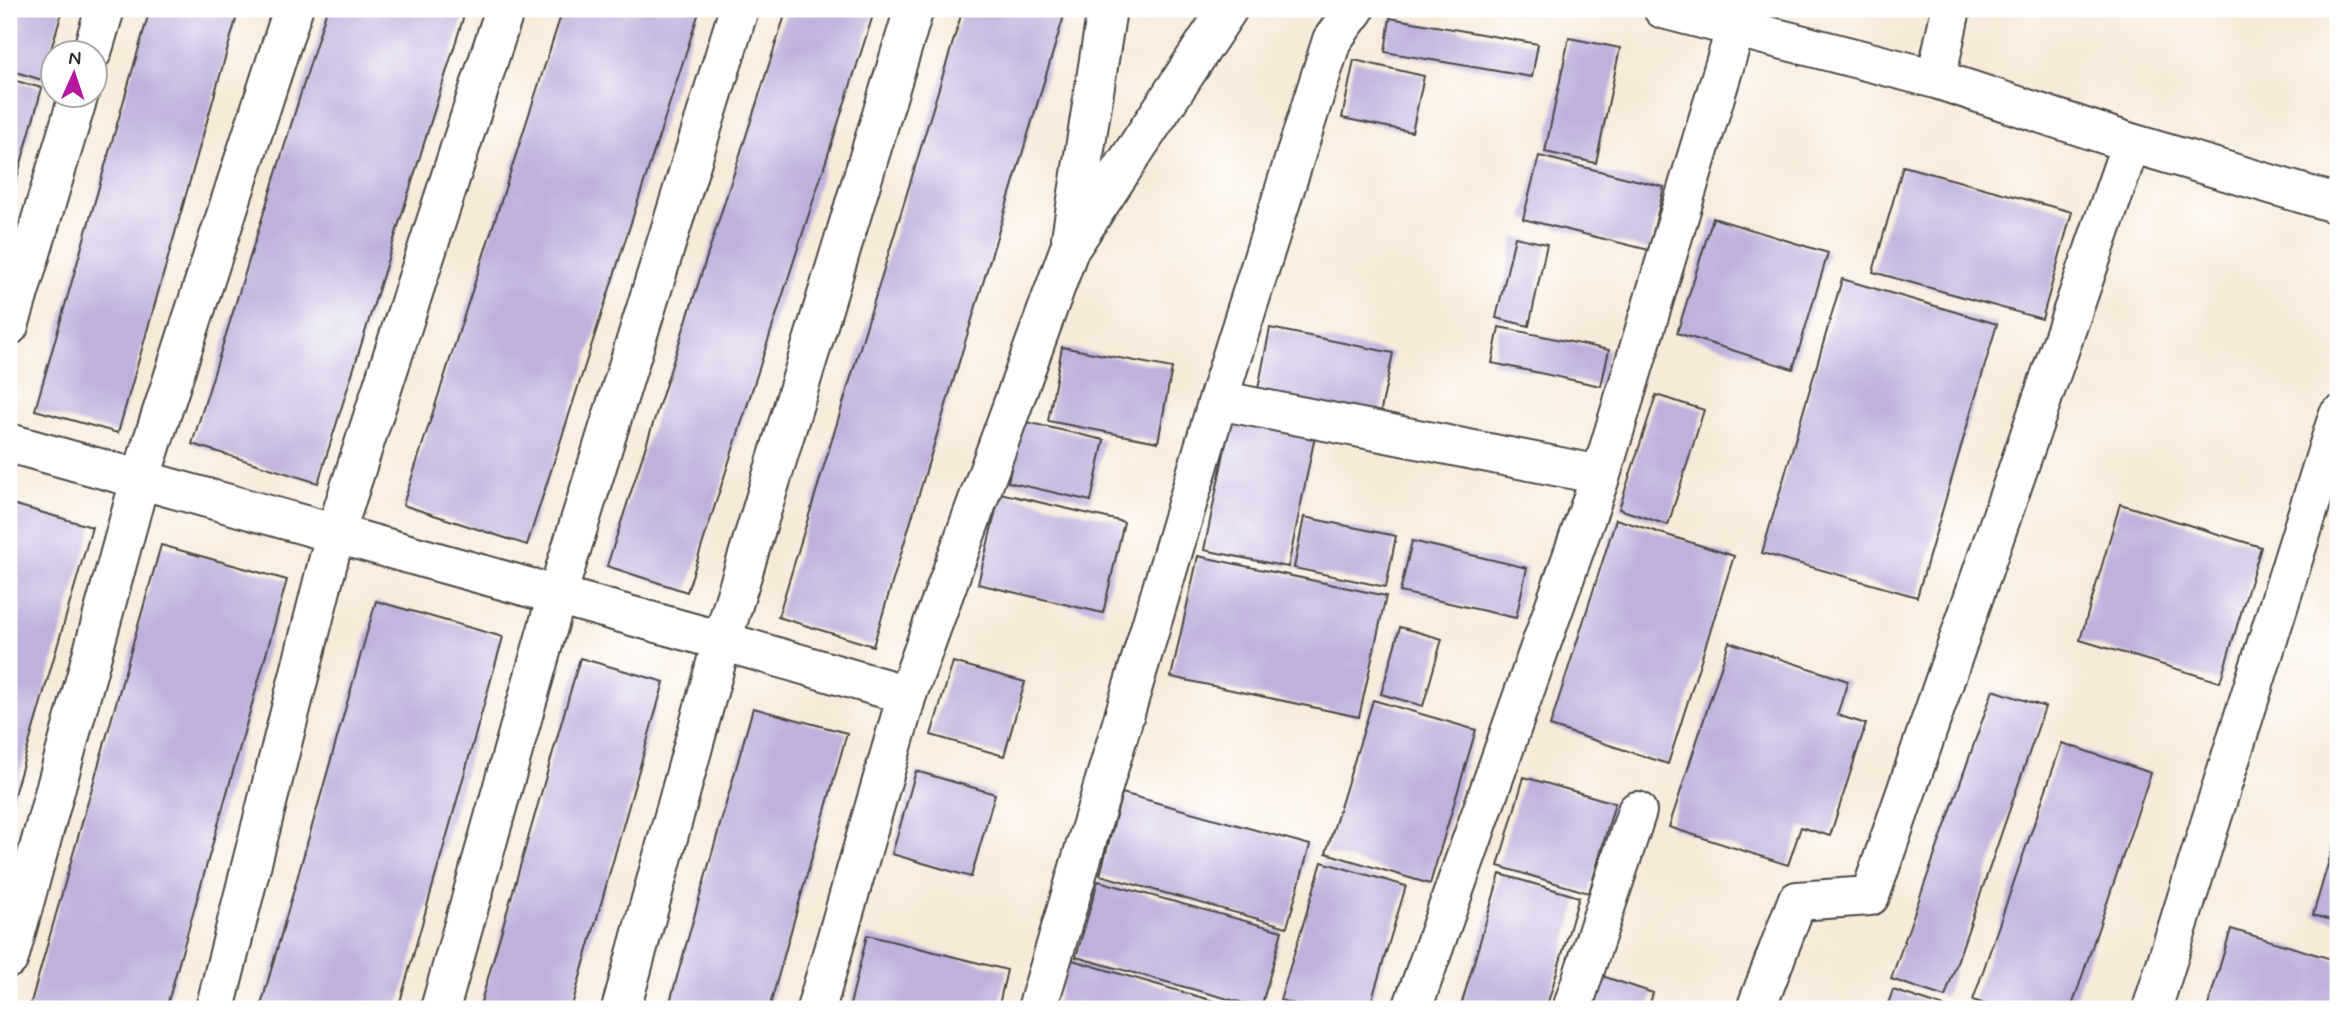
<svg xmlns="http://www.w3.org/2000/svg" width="2347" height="1018" font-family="Mynerve,sans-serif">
<rect width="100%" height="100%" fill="#fff"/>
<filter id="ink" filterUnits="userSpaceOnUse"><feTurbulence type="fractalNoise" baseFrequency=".0143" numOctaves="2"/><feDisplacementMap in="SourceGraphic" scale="14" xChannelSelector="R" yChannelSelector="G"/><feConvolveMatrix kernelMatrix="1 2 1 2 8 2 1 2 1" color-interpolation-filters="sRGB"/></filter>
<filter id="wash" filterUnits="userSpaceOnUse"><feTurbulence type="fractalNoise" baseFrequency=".00686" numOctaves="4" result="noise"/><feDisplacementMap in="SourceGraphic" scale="28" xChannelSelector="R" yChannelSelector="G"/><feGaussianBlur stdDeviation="1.57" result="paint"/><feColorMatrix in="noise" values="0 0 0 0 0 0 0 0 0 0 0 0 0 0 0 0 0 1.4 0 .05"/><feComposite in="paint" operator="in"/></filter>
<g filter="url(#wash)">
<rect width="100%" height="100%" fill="#f8ead8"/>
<g id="blocks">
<path fill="#bfb0dc" d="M9 9H63L42 80 9 70Z
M150 9H239L118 433 35 410Z
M327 9H466L318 483 192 444Z
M563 9H700L527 545 403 505Z
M787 9H875L687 592 607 566Z
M963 9H1066L873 646 778 617Z
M1390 18 1538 44 1532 77 1385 52Z
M1569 38 1620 48 1596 163 1545 152Z
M1354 60 1424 76 1412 132 1342 118Z
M9 79 42 88 10 203H9Z
M1539 156 1664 187 1649 250 1523 219Z
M1903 166 2072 212 2042 319 1873 272Z
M1713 218 1828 253 1793 369 1677 333Z
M1515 237 1547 244 1529 326 1496 318Z
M1842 279 1997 324 1917 597 1762 553Z
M1499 327 1609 350 1601 386 1492 363Z
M1270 328 1393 353 1379 419 1257 394Z
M1062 347 1172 368 1158 442 1048 421Z
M1656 395 1704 410 1668 525 1619 509Z
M1231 419 1315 436 1288 567 1204 550Z
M1022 421 1104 440 1091 501 1008 482Z
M1000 493 1124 522 1103 613 978 584Z
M9 503 92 527 9 812Z
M2120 504 2261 547 2220 682 2080 640Z
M1304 517 1396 536 1386 587 1294 568Z
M1616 519 1734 556 1668 764 1550 726Z
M1412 541 1527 568 1516 618 1400 592Z
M161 545 287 580 166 1009H29Z
M1198 556 1386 596 1359 717 1171 677Z
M376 601 503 637 398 1009H260Z
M1400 627 1442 639 1423 706 1381 694Z
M1729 642 1848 681 1837 715 1866 724 1830 836 1801 827 1788 865 1669 827Z
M580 658 664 682 571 1009H479Z
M953 662 1025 682 1004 756 931 735Z
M1993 690 2045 707 1945 997 1891 979Z
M1373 700 1476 730 1430 884 1326 853Z
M753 708 847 733 769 1009H668Z
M2062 743 2151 773 2071 1009H2000L1973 1000Z
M916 771 995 794 971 877 892 854Z
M1524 777 1615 803 1589 893 1498 866Z
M1122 793 1310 845 1287 927 1100 875Z
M2338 830V922L2313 915Z
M1322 862 1406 886 1369 1009H1312L1280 1000Z
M1500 874 1579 897 1546 1009H1460Z
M1098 881 1282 931 1261 1008 1076 957Z
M2231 929 2338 961V1009H2207Z
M867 935 1007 970 998 1009H849Z
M1069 959 1241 1009H1055Z
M1602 976 1653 993 1648 1009H1590Z
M1893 990 1951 1009H1886Z"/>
</g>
</g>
<g filter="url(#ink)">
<use href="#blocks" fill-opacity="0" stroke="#4a4845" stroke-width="2"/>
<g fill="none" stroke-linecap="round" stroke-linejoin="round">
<g stroke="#4a4845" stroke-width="42">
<path id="minor" d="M1663 9 1936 79 2131 143 2338 204
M92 52 105 9
M1936 79 1951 9
M1071 238 1107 9
M9 326 79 94
M1218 400 1601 475
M9 443 722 641 907 695
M9 958 140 480 293 9
M215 1009 335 534 505 9
M440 1009 557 595 739 9
M621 1009 722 641 914 9
M816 1009 907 695 1069 250 1228 9
M1037 1009 1218 400 1332 40 1355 9
M1412 1009 1601 475 1736 27
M1572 1009 1637 811
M1756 1009 1797 901 1870 896 2131 143
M2152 1009 2338 416"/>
</g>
<use href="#minor" stroke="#fff" stroke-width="38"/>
</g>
</g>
<rect width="2347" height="1018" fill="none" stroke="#fff" stroke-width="35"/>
<g transform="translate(74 74) rotate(3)"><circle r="33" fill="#ffffff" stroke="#aaaaaa" stroke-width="2"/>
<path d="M0-5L12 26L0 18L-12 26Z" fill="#b5179e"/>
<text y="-10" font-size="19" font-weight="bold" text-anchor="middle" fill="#2b2b2b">N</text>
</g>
</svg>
